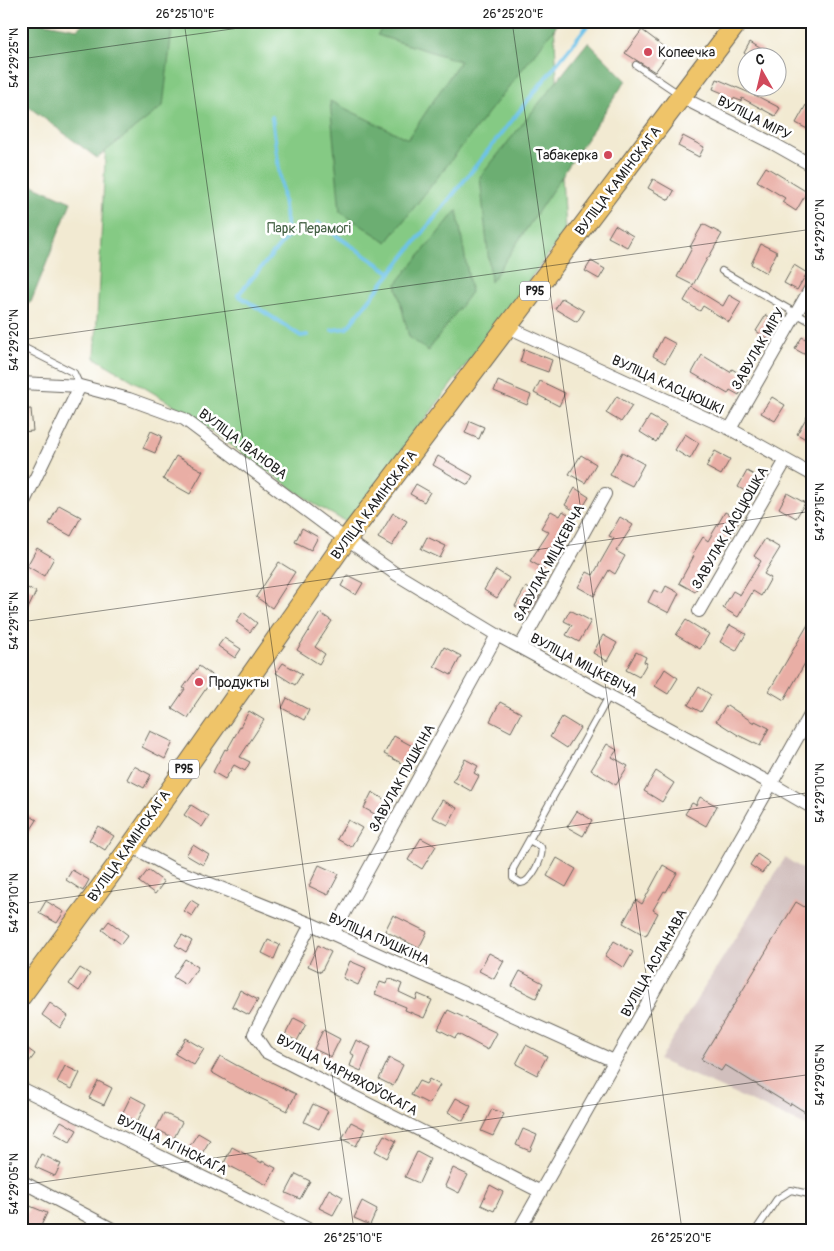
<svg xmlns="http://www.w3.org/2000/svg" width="834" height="1251" font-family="Pangolin,sans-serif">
<rect width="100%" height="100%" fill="#fff"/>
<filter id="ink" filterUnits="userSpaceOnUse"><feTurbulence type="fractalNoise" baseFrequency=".02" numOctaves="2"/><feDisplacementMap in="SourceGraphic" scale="10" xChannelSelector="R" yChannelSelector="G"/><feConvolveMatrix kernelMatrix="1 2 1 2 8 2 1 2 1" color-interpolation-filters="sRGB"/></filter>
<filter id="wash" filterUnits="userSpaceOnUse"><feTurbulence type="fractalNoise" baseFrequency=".0096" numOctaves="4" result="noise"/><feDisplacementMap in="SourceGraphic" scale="20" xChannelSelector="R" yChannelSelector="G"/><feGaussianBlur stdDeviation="1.12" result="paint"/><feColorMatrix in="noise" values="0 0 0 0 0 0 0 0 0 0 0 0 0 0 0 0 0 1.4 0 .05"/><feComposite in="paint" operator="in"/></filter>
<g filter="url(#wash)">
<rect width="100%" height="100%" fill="#f2ead2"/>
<path fill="#d1bfbd" d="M785 858 813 875V1129L659 1060Z"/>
<path fill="#85ca84" stroke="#507350" d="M112 21H554L565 232 348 523 314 504 182 410 95 358Z"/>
<path fill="#6cae72" stroke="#446547" d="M21 21H35L77 29 86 21H173L163 106 97 158 21 101Z
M388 21H560L387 242 340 212 330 101 408 139 460 61 377 35Z
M588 42 626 80 491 282 480 177Z
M21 180 71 202 31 302 21 308Z
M457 210 471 292 428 351 409 337 396 284Z"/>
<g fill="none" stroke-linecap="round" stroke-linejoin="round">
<path stroke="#6dc2e9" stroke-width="4" d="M272 117 288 236 238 295 301 336 307 335
M318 223 391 273
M332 330 347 328 591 21"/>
</g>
<g id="blocks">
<path fill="#e9aea5" d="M642 30 670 51 655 72 625 53Z
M750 42 763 50 759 58H751L744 53Z
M717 79 759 97 780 108 775 116 742 98 741 101 733 98 732 101 724 97 725 94 713 89Z
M806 105 813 109V132L796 123Z
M683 136 704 147 699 157 678 146Z
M766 167 807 192 796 211 782 202 785 198 757 181Z
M653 179 674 191 669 200 648 188Z
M703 224 722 234 709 257H708L693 285 677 277 692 248 690 247Z
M615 225 633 236 627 247 608 237Z
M761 244 777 252 766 273 751 264Z
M591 261 605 269 599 279 585 271Z
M794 265 807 273 797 290 784 283Z
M692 287 723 306 729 295 741 302 729 322 703 306 700 311 684 301Z
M562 298 584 311 577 322 555 309Z
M766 315 780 323 770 340 756 331Z
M663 337 676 344 665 363 653 356Z
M802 337 813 343V359L795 349Z
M524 349 552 360 548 372 520 362Z
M702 355 730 372 732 369 748 379 739 395 730 390 728 394 692 373Z
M498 381 531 395 527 405 494 391Z
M540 381 565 393 559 406 534 393Z
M617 396 632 406 621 422 606 413Z
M772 397 785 405 775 421 761 413Z
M813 406V443L797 434Z
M31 409 33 431 21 432V410Z
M650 416 666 425 656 442 640 432Z
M470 421 484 427 479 439 465 433Z
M151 431 162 436 155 453 143 448Z
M685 434 699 443 690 459 675 450Z
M715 451 730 459 721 475 706 467Z
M622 452 644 464 632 486 610 475Z
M581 455 596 464 585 483 569 474Z
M176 456 203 471 190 494 163 479Z
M438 456 473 476 468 485 433 465Z
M747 471 763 480 754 496 738 487Z
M416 484 430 492 424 502 410 494Z
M575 488 589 497 579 514 565 505Z
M787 493 805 503 796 518 779 508Z
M59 505 81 517 71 536 49 524Z
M551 511 560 516 563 511 569 515 550 550 555 553 544 569 530 561 549 532 541 528Z
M725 512 740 520 729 540 722 536 701 572 705 574 695 592 679 583 694 556 692 555 703 537 708 541Z
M393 513 407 521 392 546 378 538Z
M620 517 633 525 616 551 625 556 615 574 609 570 594 596 578 587 587 572 593 575 614 538 609 536Z
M302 528 318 537 311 550 295 542Z
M427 537 446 546 440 558 421 549Z
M765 539 780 548 764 574 771 578 761 596 753 591 738 617 723 608 733 591 740 595 761 561 754 556Z
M37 548 54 558 44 576 27 566Z
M279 562 295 572 272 608 256 597Z
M496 570 509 578 497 598 484 590Z
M347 575 363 583 356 595 341 586Z
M21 585 36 592 21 623Z
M666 586 679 593 669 613 648 602 654 590 662 594Z
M526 587 540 595 529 614 515 606Z
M570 610 591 621 579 642 566 635 572 625 564 621Z
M243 612 257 623 250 632 236 622Z
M320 613 332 621 315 647 325 654 319 664 297 650Z
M813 616V649L784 700 769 691Z
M686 620 709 634 700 649 676 635Z
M730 625 746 634 736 651 720 642Z
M603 635 617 643 607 661 593 653Z
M224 638 241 649 235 658 218 646Z
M444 647 461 656 451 675 434 666Z
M636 652 646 657 644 662 647 663 639 677 626 670Z
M283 663 302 674 295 685 276 673Z
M199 666 214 677 194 706 195 707 188 718 172 708 185 689 183 688Z
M665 669 678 678 668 694 655 686Z
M699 687 711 695 701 712 688 705Z
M287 698 309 710 304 720 282 708Z
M500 702 521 713 511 732 490 721Z
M727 705 754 723 755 721 769 728 760 746 738 735 716 721Z
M249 711 264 720 240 757 250 762 245 771 234 765 225 779 213 772 225 749 227 750Z
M562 717 580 728 567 748 550 737Z
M150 731 173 742 165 759 142 747Z
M394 736 414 747 405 765 384 754Z
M607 744 617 750 612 757 628 766 616 785 591 770Z
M465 759 478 766 474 773 479 776 471 791 453 781Z
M134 766 151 775 144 788 127 779Z
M656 771 674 783 662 802 644 791Z
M372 792 387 801 378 816 364 808Z
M700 797 717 806 706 826 685 814 692 803 696 805Z
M442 800 457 808 448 825 432 817Z
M191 805 209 816 202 827 184 815Z
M577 811 592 820 583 836 567 827Z
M24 812 37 820 21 845V817Z
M348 820 362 828 351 847 337 839Z
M98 826 114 836 105 850 89 840Z
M421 838 436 846 422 869 408 860Z
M193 845 209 855 203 865 186 855Z
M757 854 770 863 762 873 750 865Z
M557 858 576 869 566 887 547 876Z
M319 865 339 874 328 895 309 886Z
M663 865 677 873 666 892 664 891 653 910 658 913 646 936 623 923 636 900 642 904Z
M72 870 89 880 83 891 66 880Z
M148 870 164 882 155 894 139 882Z
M191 900 199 905 192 916 184 911Z
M46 901 64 912 57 923 39 913Z
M796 902 813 912V1117L791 1103 790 1105 725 1065 721 1071 701 1059Z
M393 915 427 932 419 948 385 931Z
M109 921 128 935 121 944 102 930Z
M182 935 192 941 186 952 175 945Z
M268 940 280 945 274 959 262 953Z
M614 941 633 952 624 968 605 956Z
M318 945 331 952 321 972 308 966Z
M489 953 504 961 494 979 479 971Z
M185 959 198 967 186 985 173 977Z
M350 961 366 968 358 985 343 978Z
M80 968 90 974 79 991 69 984Z
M520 971 543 983 536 998 512 986Z
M388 978 402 984 399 992 416 1000 418 994 432 1000 424 1018 405 1010 406 1007 375 994 380 982 386 984Z
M240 990 258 1000 249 1015 232 1006Z
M50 1003 68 1016 60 1028 42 1015Z
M448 1010 497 1033 488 1050 458 1034 455 1038 438 1029Z
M294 1018 306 1024 297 1041 285 1035Z
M323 1030 340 1039 331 1057 314 1049Z
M185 1038 204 1049 194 1065 175 1054Z
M356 1040 371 1047 361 1071 350 1066 354 1055 350 1053Z
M21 1044 35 1054 21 1073Z
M526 1045 547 1056 537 1075 516 1064Z
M220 1056 236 1065 296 1094 287 1111 239 1088 211 1072Z
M389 1058 403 1065 393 1086 379 1079Z
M65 1066 80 1073 72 1089 57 1082Z
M429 1079 440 1085 429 1104 411 1095 419 1081 426 1084Z
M98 1081 112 1088 104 1105 89 1098Z
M131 1096 146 1104 137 1122 122 1114Z
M456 1098 471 1106 463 1121 448 1112Z
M313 1104 328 1111 319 1129 304 1122Z
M492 1109 504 1114 493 1136 481 1131Z
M164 1113 182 1122 174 1138 156 1129Z
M61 1121 77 1130 70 1142 54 1133Z
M351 1122 365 1129 356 1146 342 1139Z
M523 1129 537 1135 530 1151 516 1145Z
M198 1133 210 1140 201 1155 189 1147Z
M384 1135 396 1141 387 1158 375 1151Z
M232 1147 262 1163V1161L276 1168 267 1185 224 1163Z
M417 1152 430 1159 419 1183 405 1177Z
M41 1154 61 1164 55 1176 35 1167Z
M453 1168 468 1175 459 1193 445 1186Z
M296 1174 310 1181 300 1199 286 1193Z
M490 1185 503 1192 494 1211 481 1205Z
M329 1189 343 1197 333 1215 319 1208Z
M362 1201 377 1209 370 1225 354 1218Z
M30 1206 47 1213 39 1230H26L21 1227Z"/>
</g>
</g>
<g filter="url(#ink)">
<use href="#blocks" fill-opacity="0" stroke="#67645c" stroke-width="1"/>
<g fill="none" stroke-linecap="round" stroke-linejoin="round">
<g stroke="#67645c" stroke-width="8">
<path id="service" d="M636 65 679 94
M722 271 813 323
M21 346 74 373 80 386
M529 840 541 847C544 857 531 882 521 883L513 878V869L609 696
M756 1230 777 1199 791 1190 813 1195"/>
</g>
<g stroke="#67645c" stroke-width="14">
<path id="minor" d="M681 97 774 144 813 166
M508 327 730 429 813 475
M21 383 80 386 129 399 184 419 323 523 396 574 497 635 770 783 813 808
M730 429 813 284
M21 508 80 386
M699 611 786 460
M520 647 605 494
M131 846 173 869 311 924 614 1061
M311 924 254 1034 266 1052 541 1192
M333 934 497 635
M21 1088 310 1230
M21 1181 114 1230
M519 1230 813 710"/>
</g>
<g stroke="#67645c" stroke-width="22">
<path id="primary" d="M21 996 131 846 346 540 738 21"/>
</g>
<use href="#service" stroke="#fff" stroke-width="6"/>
<use href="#minor" stroke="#fff" stroke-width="12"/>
<use href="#primary" stroke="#efc469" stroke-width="20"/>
</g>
</g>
<path fill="none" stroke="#1c1c1c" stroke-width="1" stroke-opacity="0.45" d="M184 21 354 1230M512 21 682 1230M21 59 288 21M21 340 813 229M21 622 813 511M21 904 813 792M21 1185 813 1074M21 1198 26 1230"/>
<g fill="#d1495b" stroke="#fff" stroke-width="2">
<circle cx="648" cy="52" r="5"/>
<circle cx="608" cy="155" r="5"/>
<circle cx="199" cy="682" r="5"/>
</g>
<g text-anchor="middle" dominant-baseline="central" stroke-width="5" stroke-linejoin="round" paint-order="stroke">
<g fill="#fff" stroke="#606060" stroke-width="1">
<rect x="520" y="281.5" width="30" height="19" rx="4"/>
<rect x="169" y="759.5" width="30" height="19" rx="4"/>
</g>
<g font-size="12" font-weight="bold" fill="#1c1c1c">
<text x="535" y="291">Р95</text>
<text x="184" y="769">Р95</text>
</g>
<g font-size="14" fill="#1c1c1c" stroke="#fff" text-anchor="start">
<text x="658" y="52">Копеечка</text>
<text x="598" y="155" text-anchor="end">Табакерка</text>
<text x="209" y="682">Продукты</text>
</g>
<g font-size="14" fill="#1c1c1c" stroke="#fff">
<text transform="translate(754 118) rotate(27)">ВУЛІЦА МІРУ</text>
<text transform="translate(618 181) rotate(-53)">ВУЛІЦА КАМІНСКАГА</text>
<text transform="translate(758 349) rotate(-60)">ЗАВУЛАК МІРУ</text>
<text transform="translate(668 385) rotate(25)">ВУЛІЦА КАСЦЮШКІ</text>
<text transform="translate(243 444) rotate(37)">ВУЛІЦА ІВАНОВА</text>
<text transform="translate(374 505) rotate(-53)">ВУЛІЦА КАМІНСКАГА</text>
<text transform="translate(730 528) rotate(-60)">ЗАВУЛАК КАСЦЮШКА</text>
<text transform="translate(549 563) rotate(-61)">ЗАВУЛАК МІЦКЕВІЧА</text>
<text transform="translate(584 665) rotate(28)">ВУЛІЦА МІЦКЕВІЧА</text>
<text transform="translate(402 778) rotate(-61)">ЗАВУЛАК ПУШКІНА</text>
<text transform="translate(129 846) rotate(-55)">ВУЛІЦА КАМІНСКАГА</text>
<text transform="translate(379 939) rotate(24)">ВУЛІЦА ПУШКІНА</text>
<text transform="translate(654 963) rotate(-61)">ВУЛІЦА АСЛАНАВА</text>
<text transform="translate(347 1075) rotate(28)">ВУЛІЦА ЧАРНЯХОЎСКАГА</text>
<text transform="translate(172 1145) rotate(26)">ВУЛІЦА АГІНСКАГА</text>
</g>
<g font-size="14" fill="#466246" stroke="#fff">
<text x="309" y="228">Парк Перамогі</text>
</g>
</g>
<rect width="834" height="1251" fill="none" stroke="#fff" stroke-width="55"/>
<g transform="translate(762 72) rotate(352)"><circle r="24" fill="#ffffff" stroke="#a4a4a4"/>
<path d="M0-4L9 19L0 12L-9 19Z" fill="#d1495b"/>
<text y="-8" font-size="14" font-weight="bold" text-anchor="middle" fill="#1c1c1c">С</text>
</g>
<rect x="28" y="28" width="778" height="1196" fill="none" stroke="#1c1c1c" stroke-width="2"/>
<g font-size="12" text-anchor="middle" fill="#1c1c1c">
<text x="185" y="18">26°25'10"E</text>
<text x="513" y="18">26°25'20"E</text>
<text transform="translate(14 58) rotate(-90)" y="4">54°29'25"N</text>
<text transform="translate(820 230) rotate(-90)" y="4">54°29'20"N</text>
<text transform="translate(14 340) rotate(-90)" y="4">54°29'20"N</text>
<text transform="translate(820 512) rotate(-90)" y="4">54°29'15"N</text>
<text transform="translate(14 621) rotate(-90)" y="4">54°29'15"N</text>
<text transform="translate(820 793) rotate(-90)" y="4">54°29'10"N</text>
<text transform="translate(14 903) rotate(-90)" y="4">54°29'10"N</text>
<text transform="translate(820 1075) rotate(-90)" y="4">54°29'05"N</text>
<text transform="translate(14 1184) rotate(-90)" y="4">54°29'05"N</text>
<text x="353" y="1242">26°25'10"E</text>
<text x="681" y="1242">26°25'20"E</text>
</g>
</svg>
